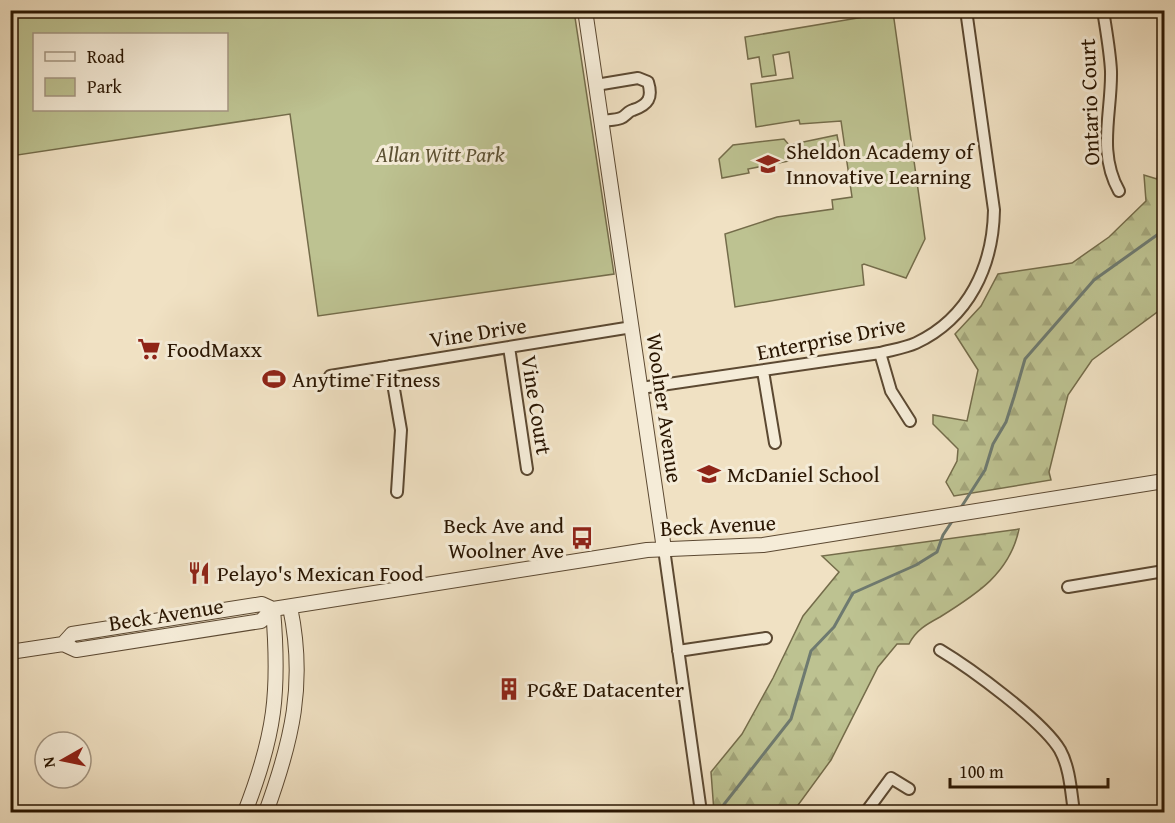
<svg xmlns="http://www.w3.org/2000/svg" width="1175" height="823" font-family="'Gentium Book Plus',serif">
<defs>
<pattern id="forest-firs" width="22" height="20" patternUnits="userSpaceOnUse" patternTransform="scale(1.5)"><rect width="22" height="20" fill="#bdc291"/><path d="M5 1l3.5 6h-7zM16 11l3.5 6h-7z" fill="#a3a67b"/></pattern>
</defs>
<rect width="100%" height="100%" fill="#f0e1c3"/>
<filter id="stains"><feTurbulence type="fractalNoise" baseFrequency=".00333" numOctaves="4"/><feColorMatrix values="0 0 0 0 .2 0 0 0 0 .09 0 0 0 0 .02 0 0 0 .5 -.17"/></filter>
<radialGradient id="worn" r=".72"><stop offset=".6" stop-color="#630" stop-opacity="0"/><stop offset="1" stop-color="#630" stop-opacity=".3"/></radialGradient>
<path fill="#bdc291" stroke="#746c4a" stroke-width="1.5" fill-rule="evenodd" d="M11 10 574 11 614 274 318 316 290 114 11 156ZM34 34H226V110H34Z
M893 12 925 239 906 278 864 264 862 265 864 285 735 307 725 234 777 217 833 209 832 200 852 197 841 121 800 124 799 120 756 127 751 84 793 78 789 52 773 55 776 75 762 77 759 57 748 59 745 37Z
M837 135 840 151 748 169 749 173 722 178 719 159 733 145 784 139 789 145Z"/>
<path fill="url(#forest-firs)" stroke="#746c4a" stroke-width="1.5" d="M1164 136V307L1092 360 1068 395 1049 472 1051 480 954 496 946 482 957 461 958 449 933 424V415L967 421 978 370 955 334 981 306 998 274 1072 263 1109 237 1146 201 1144 175 1157 179Z
M1019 529C1010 573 977 594 940 617 927 624 916 630 909 644H897L878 667 831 760 793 812H714L711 772 742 734 773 678 803 616 839 572 822 556Z"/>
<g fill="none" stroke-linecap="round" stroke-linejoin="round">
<path stroke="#6e7a70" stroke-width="3" d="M960 509 985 470 993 444 1006 422 1014 397 1025 359 1094 280 1164 230
M718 812 791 719 811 651 834 627 853 593 916 565 937 552 943 535 953 520"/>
<g stroke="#5c4932" stroke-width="14">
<path id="minor" d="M1103 10C1106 30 1110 51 1111 71 1112 112 1097 152 1119 191
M596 85 638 78 648 82C653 98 648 105 633 110 628 111 626 116 621 118 616 120 608 120 602 121
M509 347 527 469
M880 353 891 391 910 421
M390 366 401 430 397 492
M763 371 775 443
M330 376 632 327
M641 388 880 353C891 350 905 348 916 343 969 318 993 266 994 210L966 10
M1164 410V453
M664 549 701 812
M1068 587 1164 571
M940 650C970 668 1043 721 1060 750 1070 768 1071 792 1074 812
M678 651 766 638
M866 812 891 778 909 789"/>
</g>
<g stroke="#5c4932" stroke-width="16">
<path id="tertiary" d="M585 10 664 549
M63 644 72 634 262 604 273 609 647 550 763 545 1164 481
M10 652 63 644 76 650 261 621 273 609
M245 812C275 735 280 692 273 609
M266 812C292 741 306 683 290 607"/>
</g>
<use href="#minor" stroke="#f5ecd8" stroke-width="10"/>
<use href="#tertiary" stroke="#f5ecd8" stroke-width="14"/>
</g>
<defs>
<g id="school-bare" transform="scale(1.8)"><path d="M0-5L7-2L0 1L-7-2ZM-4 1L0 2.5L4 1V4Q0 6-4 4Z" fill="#8f2418" stroke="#f5ecd8" stroke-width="2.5" paint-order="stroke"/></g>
<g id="supermarket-bare" transform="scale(1.8)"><path d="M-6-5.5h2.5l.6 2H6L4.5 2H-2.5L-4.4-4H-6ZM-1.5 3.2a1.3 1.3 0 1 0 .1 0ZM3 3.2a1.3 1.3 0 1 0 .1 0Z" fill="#8f2418" stroke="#f5ecd8" stroke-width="2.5" paint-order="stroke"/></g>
<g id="stadium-bare" transform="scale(1.8)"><path d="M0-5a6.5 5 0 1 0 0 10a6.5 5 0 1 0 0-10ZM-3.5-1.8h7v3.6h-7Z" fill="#8f2418" stroke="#f5ecd8" stroke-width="2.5" paint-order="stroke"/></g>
<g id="bus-bare" transform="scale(1.8)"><path d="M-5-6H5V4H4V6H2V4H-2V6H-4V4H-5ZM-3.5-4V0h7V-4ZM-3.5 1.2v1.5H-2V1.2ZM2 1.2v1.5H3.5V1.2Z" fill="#8f2418" stroke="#f5ecd8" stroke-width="2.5" paint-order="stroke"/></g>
<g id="restaurant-bare" transform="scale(1.8)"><path d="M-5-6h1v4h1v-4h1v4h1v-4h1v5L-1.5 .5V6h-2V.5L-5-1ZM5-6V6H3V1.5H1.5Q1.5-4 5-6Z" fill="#8f2418" stroke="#f5ecd8" stroke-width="2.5" paint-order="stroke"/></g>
<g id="building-bare" transform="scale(1.8)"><path d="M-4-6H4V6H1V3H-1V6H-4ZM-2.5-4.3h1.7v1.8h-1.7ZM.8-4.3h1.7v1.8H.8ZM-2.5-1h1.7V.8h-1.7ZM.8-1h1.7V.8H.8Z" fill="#8f2418" stroke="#f5ecd8" stroke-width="2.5" paint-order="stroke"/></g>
</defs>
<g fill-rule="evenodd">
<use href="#school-bare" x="768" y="164"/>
<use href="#supermarket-bare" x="149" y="349"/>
<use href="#stadium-bare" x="274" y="379"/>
<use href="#school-bare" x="709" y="474"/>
<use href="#bus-bare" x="582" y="538"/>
<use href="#restaurant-bare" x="199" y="573"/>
<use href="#building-bare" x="509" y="689"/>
</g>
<g text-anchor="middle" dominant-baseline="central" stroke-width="6" stroke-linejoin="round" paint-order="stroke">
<g font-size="22" fill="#2a1602" stroke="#f5ecd8">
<text transform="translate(1089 102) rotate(-92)">Ontario Court</text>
<text transform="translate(478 332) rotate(-9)">Vine Drive</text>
<text transform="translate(831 338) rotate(-11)">Enterprise Drive</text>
<text transform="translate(537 405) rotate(81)">Vine Court</text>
<text transform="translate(665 408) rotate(82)">Woolner Avenue</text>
<text transform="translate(718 525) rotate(-3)">Beck Avenue</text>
<text transform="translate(166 614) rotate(-9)">Beck Avenue</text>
</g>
<g font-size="22" fill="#2a1602" stroke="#f5ecd8" text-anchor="start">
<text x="786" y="151">Sheldon Academy of<tspan x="786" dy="25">Innovative Learning</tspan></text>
<text x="167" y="349">FoodMaxx</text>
<text x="292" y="379">Anytime Fitness</text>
<text x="727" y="474">McDaniel School</text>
<text x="564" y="525" text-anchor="end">Beck Ave and<tspan x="564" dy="25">Woolner Ave</tspan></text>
<text x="217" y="573">Pelayo's Mexican Food</text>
<text x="527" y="689">PG&amp;E Datacenter</text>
</g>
<g font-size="22" font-style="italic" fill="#5d5234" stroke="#f5ecd8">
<text x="440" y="154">Allan Witt Park</text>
</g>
</g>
<rect width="1175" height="823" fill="none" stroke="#f0e1c3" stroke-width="36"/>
<rect x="12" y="12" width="1151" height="799" fill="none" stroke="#2a1602" stroke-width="3"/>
<rect x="18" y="18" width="1139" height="787" fill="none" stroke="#2a1602" stroke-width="1.5"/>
<rect x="33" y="33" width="195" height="78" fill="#f5ecd8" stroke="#a49682" stroke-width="1.5"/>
<rect x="45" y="52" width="30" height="9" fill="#f5ecd8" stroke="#a49682" stroke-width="1.5"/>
<text x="87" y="63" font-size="18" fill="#2a1602">Road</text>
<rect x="45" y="78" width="30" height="18" fill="#bdc291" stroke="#a49682" stroke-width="1.5"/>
<text x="87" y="93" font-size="18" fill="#2a1602">Park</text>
<g transform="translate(63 760) rotate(261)"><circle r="28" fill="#f5ecd8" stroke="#a49682" stroke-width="1.5"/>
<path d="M0-4.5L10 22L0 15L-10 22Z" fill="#8f2418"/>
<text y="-9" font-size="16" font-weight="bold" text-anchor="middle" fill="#2a1602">N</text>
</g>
<path d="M950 778v9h158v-9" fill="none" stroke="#2a1602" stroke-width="3"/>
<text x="959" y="778" font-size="18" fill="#2a1602" stroke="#f5ecd8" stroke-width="4.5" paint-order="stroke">100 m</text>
<rect width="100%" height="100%" filter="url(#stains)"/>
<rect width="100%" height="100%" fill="url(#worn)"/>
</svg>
